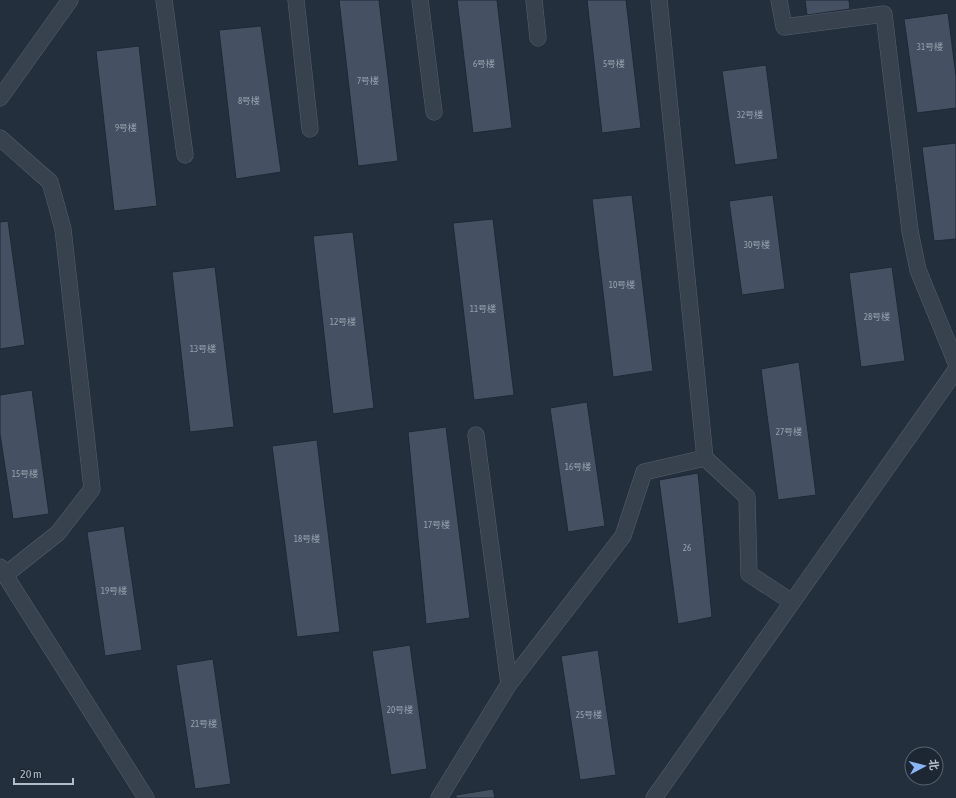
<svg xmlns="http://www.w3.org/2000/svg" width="956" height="798" font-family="'Asap Condensed','Noto Sans SC',sans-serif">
<rect width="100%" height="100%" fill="#242f3e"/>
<path fill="#455162" stroke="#1f2835" d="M339 0H379L398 161 358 166Z
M457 0H497L512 128 473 133Z
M587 0H626L641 128 602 133Z
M805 0H849L850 9 807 15Z
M948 13 956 76V108L917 113 904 19Z
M261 26 281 172 236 179 219 30Z
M139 46 157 206 114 211 96 51Z
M766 65 778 159 735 165 722 71Z
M956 143V239L934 241 922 147Z
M632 195 653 371 613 377 592 199Z
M773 195 785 289 742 295 729 201Z
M493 219 514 395 474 400 453 223Z
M8 221 25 345 0 349V222Z
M353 232 374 408 333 414 313 236Z
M215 267 234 427 190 432 172 272Z
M892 267 905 361 861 367 849 273Z
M799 362 816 495 778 500 761 369Z
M32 390 49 514 13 519 0 434V395Z
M587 402 605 526 568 532 550 408Z
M446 427 470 618 426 624 408 432Z
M317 440 340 632 297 637 272 446Z
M698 473 712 617 678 624 659 480Z
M124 526 142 650 105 656 87 532Z
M410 645 427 769 391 775 372 651Z
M598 650 616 775 580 780 561 656Z
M213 659 231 784 195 789 176 665Z
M493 789 495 798H456V795Z"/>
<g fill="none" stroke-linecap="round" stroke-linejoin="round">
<g stroke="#565f6c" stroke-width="17">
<path id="street" d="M164 0 185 155
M296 0 310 129
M420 0 434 112
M534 0 538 38
M659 0 705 458 747 497 749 574 792 602
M779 0 784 27 884 14 910 231 918 270 956 363
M0 98 70 0
M0 138 50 182 63 229 92 489 58 533 5 575
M476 435 509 684
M0 567 146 798
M439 798 509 684 623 536 644 472 705 458
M654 798 956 370"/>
</g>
<use href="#street" stroke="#38414e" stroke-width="16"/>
</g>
<g text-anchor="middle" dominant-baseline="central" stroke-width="3.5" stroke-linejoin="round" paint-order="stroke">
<g font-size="9" fill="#98a1af">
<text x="930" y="47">31号楼</text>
<text x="484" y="64">6号楼</text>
<text x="614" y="64">5号楼</text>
<text x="368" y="81">7号楼</text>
<text x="249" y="101">8号楼</text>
<text x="750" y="115">32号楼</text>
<text x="126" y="128">9号楼</text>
<text x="757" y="245">30号楼</text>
<text x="622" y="285">10号楼</text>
<text x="483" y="309">11号楼</text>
<text x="877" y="317">28号楼</text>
<text x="343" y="322">12号楼</text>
<text x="203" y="349">13号楼</text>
<text x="789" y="432">27号楼</text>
<text x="578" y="467">16号楼</text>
<text x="25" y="474">15号楼</text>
<text x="437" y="525">17号楼</text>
<text x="307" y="539">18号楼</text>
<text x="687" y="548">26</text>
<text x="114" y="591">19号楼</text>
<text x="400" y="710">20号楼</text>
<text x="589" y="715">25号楼</text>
<text x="204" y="724">21号楼</text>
</g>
</g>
<g transform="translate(924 766) rotate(83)"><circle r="19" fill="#1d2633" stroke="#59626f"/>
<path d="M0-3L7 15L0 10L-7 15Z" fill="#8ab4f8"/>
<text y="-6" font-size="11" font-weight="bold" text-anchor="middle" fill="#b4bcc9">北</text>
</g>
<path d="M14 778v6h59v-6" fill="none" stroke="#b4bcc9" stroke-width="2"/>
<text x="20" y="778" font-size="12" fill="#b4bcc9" stroke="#1d2633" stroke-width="3" paint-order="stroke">20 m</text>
</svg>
